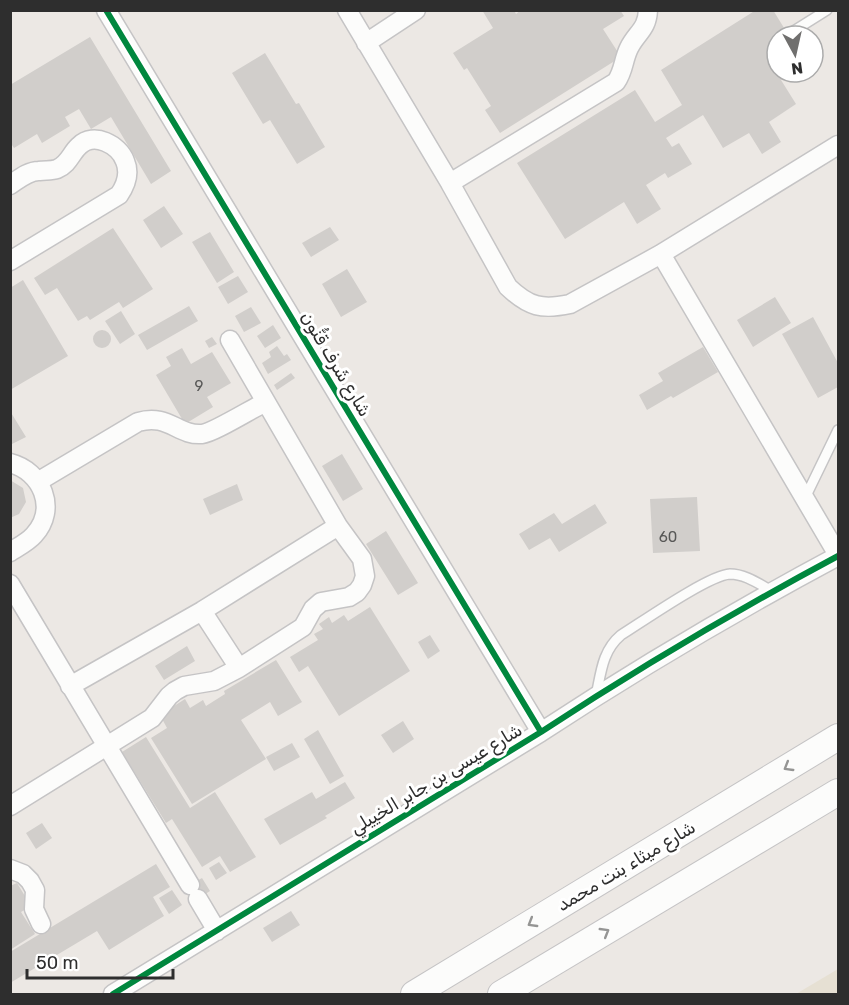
<svg xmlns="http://www.w3.org/2000/svg" width="849" height="1005" font-family="Rubik,Cairo,sans-serif">
<rect width="100%" height="100%" fill="#ece8e4"/>
<path fill="#e6e0d3" d="M838 969V994H796Z"/>
<path fill="#d1cecb" d="M482 10H514L516 14 521 10H620L624 16 603 29 621 57 500 133 485 110 491 106 467 68 464 70 453 53 493 28Z
M756 10H773L789 36H777V72H801L792 77 790 74 781 80 796 104 769 122 781 142 762 154 749 133 723 148 703 115 666 138 672 147 679 143 692 164 668 178 665 173 646 185 661 209 637 224 624 202 565 239 517 163 635 90 655 122 682 105 661 70Z
M90 37 171 171 151 184 111 117 91 129 79 109 65 117 70 126 42 143 37 134 14 148 10 142V85Z
M265 53 296 104 299 103 325 147 297 164 270 120 263 124 232 73Z
M164 206 183 234 161 248 143 220Z
M330 227 339 240 311 257 302 243Z
M113 228 153 289 123 308 119 302 90 320 87 316 78 321 57 288 45 295 34 278Z
M210 232 234 272 217 283 192 242Z
M347 269 367 302 341 317 322 284Z
M238 276 248 292 228 304 218 287Z
M23 280 68 356 10 390V288Z
M775 297 791 323 753 347 737 320Z
M189 306 198 321 147 350 138 335Z
M251 307 261 323 244 332 235 316Z
M121 311 135 334 120 344 105 321Z
M813 317 838 363V387L818 398 782 334Z
M273 325 281 338 265 348 257 336Z
M93 339a9 9 0 1 1 18 0a9 9 0 1 1-18 0Z
M212 337 217 344 209 348 205 341Z
M277 346 284 356 287 354 291 360 268 374 262 363 271 357 269 352Z
M703 347 718 372 673 398 671 396 647 410 639 395 663 381 658 373Z
M182 348 191 364 212 352 231 383 207 397 213 407 185 424 156 375 171 366 166 357Z
M291 373 295 378 277 390 274 385Z
M10 411 26 437 10 445Z
M342 454 363 489 343 501 322 466Z
M10 480 23 488 26 502 19 514 10 518Z
M237 484 243 500 210 515 203 499Z
M697 497 700 551 653 553 650 499Z
M595 504 607 523 559 552 550 538 529 550 519 534 554 513 562 524Z
M386 531 418 583 398 595 366 544Z
M370 607 410 671 339 716 308 666 299 672 290 657 318 640 314 634 323 629 319 624 329 617 332 623 344 615 348 621Z
M430 635 440 651 428 659 418 642Z
M187 646 195 661 164 680 155 666Z
M276 660 302 702 278 716 270 702 241 720 266 759 192 804 151 738 167 728 160 715 185 699 190 708 203 700 206 706 225 694 224 691Z
M403 721 414 739 393 753 381 735Z
M318 730 344 776 330 784 304 739Z
M146 737 190 808 215 792 256 857 230 872 220 856 202 867 172 819 166 823 122 752Z
M292 743 300 757 274 771 266 757Z
M345 782 355 798 325 816 327 818 280 845 264 819 312 792 316 799Z
M42 823 52 838 36 849 26 833Z
M219 862 227 873 216 880 209 868Z
M156 864 170 887 153 897 164 916 109 950 97 931 10 983V952Z
M202 878 210 891 196 900 188 886Z
M17 883 31 906 21 912 35 934 10 950V886Z
M172 890 182 905 169 914 159 898Z
M291 911 300 925 272 942 263 928Z"/>
<g fill="none" stroke-linecap="round" stroke-linejoin="round">
<g stroke="#c5c4c5" stroke-width="12">
<path id="lane" d="M792 32 827 10
M805 498 838 430
M596 696C601 673 602 651 621 635 642 622 709 575 730 574 745 574 759 584 772 591"/>
</g>
<g stroke="#c5c4c5" stroke-width="21">
<path id="street" d="M106 10 541 732
M347 10 450 183 508 287C529 307 542 310 570 304L661 254 838 145
M366 43 416 10
M450 183 616 82C624 71 623 60 629 48 637 32 647 30 648 10
M10 185C19 179 28 171 39 171 46 170 51 171 57 169 69 164 71 153 79 146 94 131 119 145 125 161 130 173 126 185 119 195L10 261
M661 254 838 555
M10 463C42 471 58 509 34 535 28 542 18 547 10 552
M39 481 138 422C168 413 178 436 202 434 213 433 253 408 266 402
M10 584 190 885
M202 611 239 668
M70 686 202 611 338 526
M10 806 152 718 169 696 175 691 184 686 214 681 239 668 303 627 313 609 321 602 349 597 357 592 362 585 365 576 362 559 338 526 230 340
M10 869 23 874 30 881 35 890 34 909 41 924
M198 899 217 931
M113 994 541 732C637 669 737 610 838 556"/>
</g>
<g stroke="#c5c4c5" stroke-width="28">
<path id="secondary" d="M414 994 838 737
M501 994 838 792"/>
</g>
<use href="#lane" stroke="#fcfcfb" stroke-width="9"/>
<use href="#street" stroke="#fcfcfb" stroke-width="18"/>
<use href="#secondary" stroke="#fcfcfb" stroke-width="26"/>
<g stroke="#fff" stroke-width="10">
<path id="cycleway" d="M106 10 541 732
M113 994 541 732C637 669 737 610 838 556"/>
</g>
<use href="#cycleway" stroke="#00873e" stroke-width="6"/>
</g>
<defs><path id="oneway-chevron" d="M-2-3.5L2.5 0L-2 3.5" fill="none" stroke-width="1.6" stroke-linecap="round" stroke-linejoin="round" transform="scale(1.5)"/></defs>
<g stroke="#959594">
<use href="#oneway-chevron" transform="translate(788 767) rotate(149)"/>
<use href="#oneway-chevron" transform="translate(532 923) rotate(149)"/>
<use href="#oneway-chevron" transform="translate(605 932) rotate(-31)"/>
</g>
<g text-anchor="middle" dominant-baseline="central" stroke-width="6" stroke-linejoin="round" paint-order="stroke">
<g font-size="15" fill="#585857">
<text x="199" y="386">9</text>
<text x="668" y="537">60</text>
</g>
<g font-size="18" fill="#2e2e2e" stroke="#fff">
<text transform="translate(336 364) rotate(59)">شارع شَرف قَنُّون</text>
<text transform="translate(436 779) rotate(-31)">شارع عيسى بن جابر الخييلي</text>
<text transform="translate(626 866) rotate(-31)">شارع ميثاء بنت محمد</text>
</g>
</g>
<rect width="849" height="1005" fill="none" stroke="#2e2e2e" stroke-width="24"/>
<g transform="translate(795 54) rotate(172)"><circle r="28" fill="#ffffff" stroke="#ababab" stroke-width="1.5"/>
<path d="M0-4.5L10 22L0 15L-10 22Z" fill="#706f6e"/>
<text y="-9" font-size="16" font-weight="bold" text-anchor="middle" fill="#2e2e2e">N</text>
</g>
<path d="M27 969v9h146v-9" fill="none" stroke="#2e2e2e" stroke-width="3"/>
<text x="36" y="969" font-size="18" fill="#2e2e2e" stroke="#ffffff" stroke-width="4.5" paint-order="stroke">50 m</text>
</svg>
